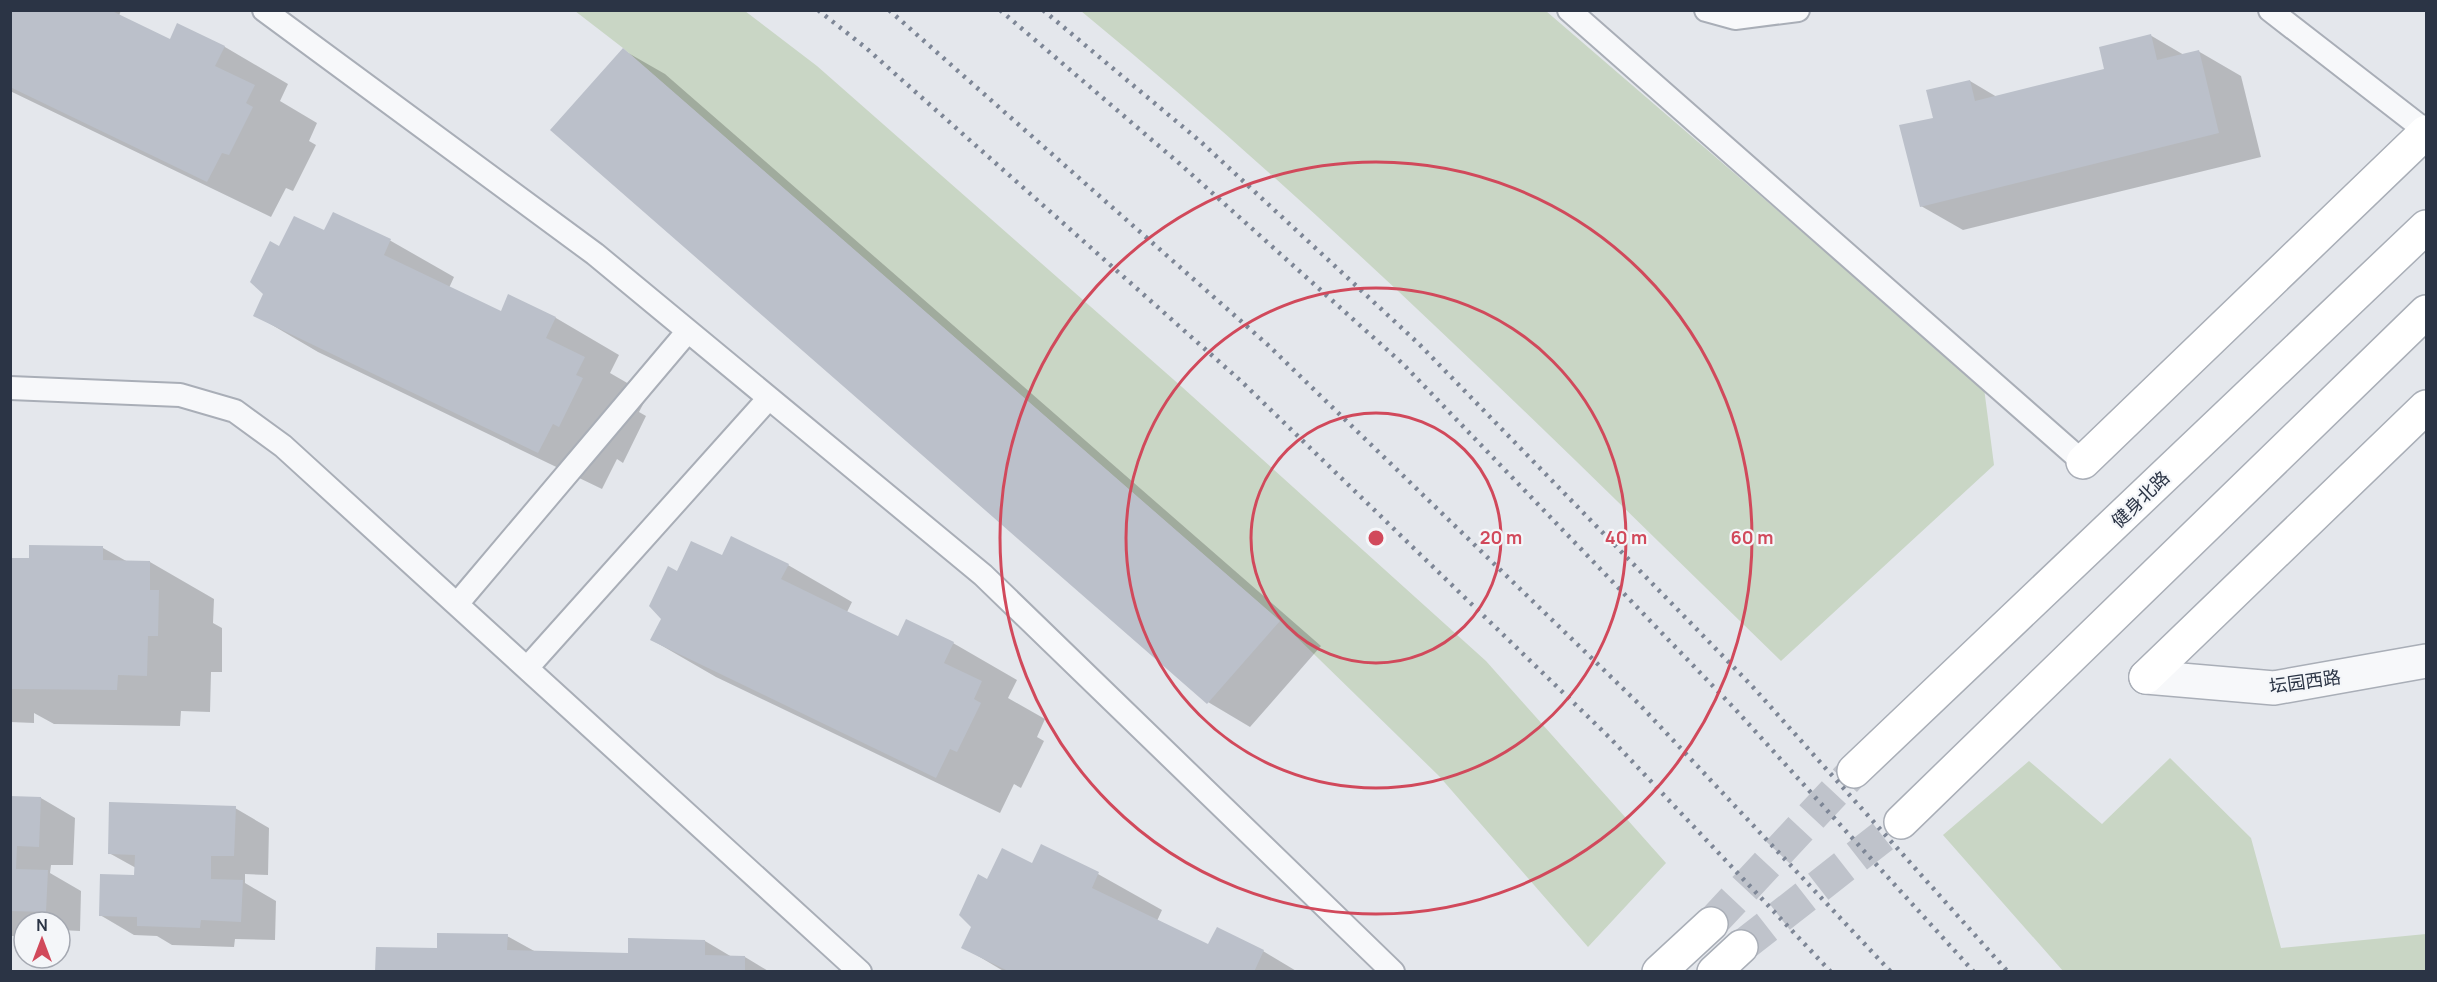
<svg xmlns="http://www.w3.org/2000/svg" width="2437" height="982" font-family="Manrope,'Noto Sans SC',sans-serif">
<rect width="100%" height="100%" fill="#e4e7ec"/>
<path fill="#c9d6c5" d="M575 11H745L817 66 1182 387 1486 661 1666 863 1588 947 1439 776 1280 621 623 48Z
M1081 11H1546L1984 388 1994 465 1781 661C1554 440 1326 212 1081 11Z
M2170 758 2251 838 2281 948 2426 934V971H2063L1943 835 2029 761 2102 824Z"/>
<path fill="#0003" d="M10 10H121L119 16 170 41 178 25 225 47 288 84 280 101 317 123 309 141 316 145 293 191 286 188 271 217 10 91Z
M2150 35 2184 55 2198 51 2241 76 2261 157 1963 230 1921 206 1934 119 1970 81 1997 97 2106 70Z
M623 50 665 74 1321 646 1250 727 1208 702Z
M334 214 391 241 454 277 449 288 501 313 509 296 556 318 619 355 610 373 648 395 639 412 646 416 623 463 617 459 602 489 318 352 255 315 265 294 279 248 325 232Z
M732 538 788 565 852 602 847 612 899 638 953 643 1017 680 1008 698 1045 719 1037 737 1044 741 1021 788 1014 784 1000 813 716 677 652 640 663 619 677 573 722 557Z
M103 548 128 562H150L214 599 213 623 222 628V672H211L210 712 181 711 180 726 54 724 34 713V723L10 722V559H31Z
M10 797 41 798 75 818 73 865H51L50 873 81 891 80 931 60 930V922H24V936H10Z
M235 808 269 828 268 875 245 874V883L276 901 275 940 235 939 234 947 172 945 157 936 134 935 100 915 136 877V868L109 853Z
M1042 846 1098 874 1162 910 1157 921 1209 946 1263 951 1298 972H1005L963 947 973 927 988 880 1033 865Z
M507 936 536 952 629 954 705 941 732 957H745L770 972H377L439 949Z"/>
<path fill="#bbc0ca" d="M10 10H110L170 39 177 23 225 46 215 66 255 85 246 103 253 107 229 155 222 153 207 182 10 87Z
M2151 34 2157 60 2199 50 2219 133 1920 207 1899 125 1933 118 1926 90 1970 80 1975 101 2104 69 2099 47Z
M623 48 1280 621 1207 704 550 130Z
M333 212 391 239 384 255 501 311 508 294 556 317 546 338 585 357 576 375 583 378 559 427 553 424 538 453 253 316 263 294 250 282 270 241 279 246 294 216 324 230Z
M731 536 789 564 781 579 898 636 906 619 954 642 944 663 982 681 974 699 981 703 957 752 950 749 936 778 650 640 661 619 649 606 668 566 677 571 691 541 722 555Z
M29 545 103 546V560L150 561V590H159L158 636H148L147 676 118 675 117 690 10 689V558H29Z
M10 796 41 797 39 847 17 846 16 869 48 870 46 912 10 911Z
M109 802 236 806 234 856H211V879L243 880 241 922 201 920 200 928 137 926V917L99 916 100 874 134 875 135 855 108 854Z
M1041 844 1099 872 1092 888 1208 944 1217 927 1264 950 1254 972H1010L961 948 971 927 959 915 978 874 987 879 1002 848 1032 863Z
M437 933 508 934 507 950 628 953V938L705 940V955L745 956V972H375L376 947 437 948Z"/>
<g fill="none" stroke-linecap="round" stroke-linejoin="round">
<path stroke="#bfc3cb" stroke-width="33" stroke-dasharray="33 16" stroke-linecap="butt" d="M1711 924 1854 771
M1741 947 1901 822"/>
<g stroke="#a9aeb7" stroke-width="26">
<path id="lane" d="M264 10 595 254 983 575 1393 972
M1569 10 2083 462
M1706 10 1735 18 1798 10
M2270 10 2426 131
M10 388 180 395 235 411 283 446 860 972
M457 604 688 331
M527 668 769 398"/>
</g>
<g stroke="#a9aeb7" stroke-width="36">
<path id="street" d="M2146 677 2274 688 2426 661"/>
</g>
<g stroke="#a9aeb7" stroke-width="36">
<path id="secondary" d="M2083 462 2426 132
M2146 677 2426 407
M1854 771 2426 227
M1901 822 2426 312
M1659 972 1711 924
M1714 972 1741 947"/>
</g>
<use href="#lane" stroke="#f7f8fa" stroke-width="22"/>
<use href="#street" stroke="#f7f8fa" stroke-width="33"/>
<use href="#secondary" stroke="#fff" stroke-width="33"/>
<path stroke="#7d8696" stroke-width="4.5" stroke-dasharray="3 6" stroke-linecap="butt" d="M818 10 866 48 1242 382 1611 739 1831 972
M889 10 1268 345 1639 704 1891 972
M1000 10 1180 164 1403 364 1735 709 1974 972
M1043 10 1201 142 1419 344 1752 686 2008 972"/>
</g>
<g fill="none" stroke="#d1495b" stroke-width="3">
<circle cx="1376" cy="538" r="125"/>
<circle cx="1376" cy="538" r="250"/>
<circle cx="1376" cy="538" r="376"/>
</g>
<g text-anchor="middle" dominant-baseline="central" stroke-width="4.5" stroke-linejoin="round" paint-order="stroke">
<g font-size="18" fill="#2b3445" stroke="#f4f6f9">
<text transform="translate(2140 499) rotate(-44)">健身北路</text>
<text transform="translate(2305 681) rotate(-8)">坛园西路</text>
</g>
</g>
<circle cx="1376" cy="538" r="9" fill="#d1495b" stroke="#f4f6f9" stroke-width="3"/>
<g font-size="18" text-anchor="middle" font-weight="bold" fill="#d1495b" stroke="#f4f6f9" stroke-width="4.5" stroke-linejoin="round" paint-order="stroke">
<text x="1501" y="544">20 m</text>
<text x="1626" y="544">40 m</text>
<text x="1752" y="544">60 m</text>
</g>
<rect width="2437" height="982" fill="none" stroke="#2b3445" stroke-width="24"/>
<g transform="translate(42 940)"><circle r="28" fill="#f4f6f9" stroke="#a4a8b1" stroke-width="1.5"/>
<path d="M0-4.5L10 22L0 15L-10 22Z" fill="#d1495b"/>
<text y="-9" font-size="16" font-weight="bold" text-anchor="middle" fill="#2b3445">N</text>
</g>
</svg>
